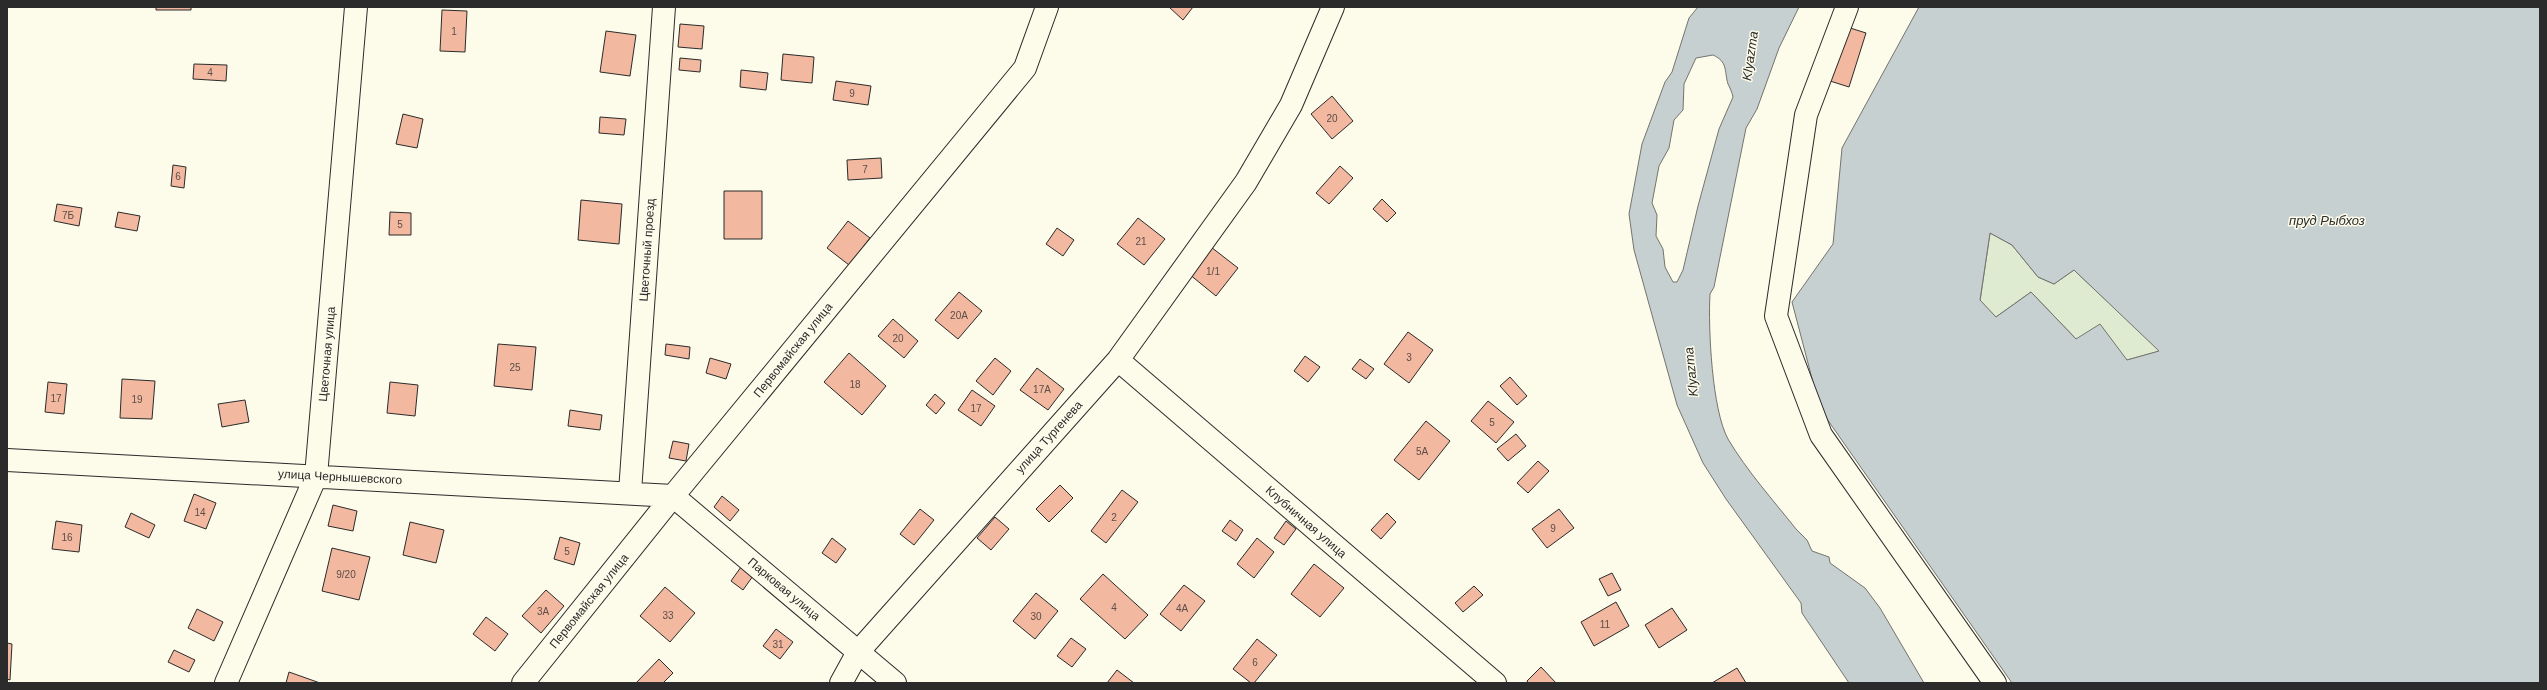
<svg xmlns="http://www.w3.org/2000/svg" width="2547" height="690" font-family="Helvetica,sans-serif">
<rect width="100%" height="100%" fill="#fdfbea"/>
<path fill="#deebd1" stroke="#74746e" d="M1990 233 2012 245 2038 277 2054 284 2074 270 2160 351 2127 360 2076 339 2031 292 1996 317 1980 301Z"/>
<path fill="#c7d0d0" stroke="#74746e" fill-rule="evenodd" d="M1698 7H1799L1779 48 1757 109 1746 128 1714 287 1710 294C1708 328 1712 410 1728 439 1747 471 1773 500 1796 529L1807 540 1812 551 1829 557 1830 563 1865 588 1880 608 1924 683H1849L1802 613 1801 603 1726 499 1703 463 1677 405 1634 250 1629 214 1642 144 1665 82 1672 72 1689 18ZM1713 55C1728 62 1724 70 1728 84 1730 88 1732 92 1733 97L1719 129 1698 206 1683 270 1677 282H1673L1665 267 1663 249 1656 236 1657 215 1652 203 1659 166 1669 148 1674 120 1683 110 1684 84 1696 58Z
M1919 7H2540V683H2012L1820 409 1792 302 1833 244 1842 148ZM1990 233 2012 245 2038 277 2054 284 2074 270 2159 351 2127 360 2100 324 2076 339 2031 292 1996 317 1980 300Z"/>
<path fill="#f2b8a0" stroke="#2b2b2b" d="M156 7H191V10H156Z
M1169 7H1193L1183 20Z
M442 10 467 11 465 52 440 51Z
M680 24 704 26 702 49 678 47Z
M1847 27 1866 33 1849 87 1830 81Z
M606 31 636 35 630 76 600 72Z
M783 54 814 57 812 83 781 80Z
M680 58 701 60 700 72 679 70Z
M194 64 227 65 226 81 193 79Z
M741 70 768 73 766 90 740 87Z
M836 81 871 86 868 105 833 100Z
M1332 96 1353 121 1332 139 1311 114Z
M403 114 423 119 417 148 396 144Z
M600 117 626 119 624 135 599 133Z
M881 158 882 178 848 180 847 160Z
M173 165 186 167 184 188 171 186Z
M1340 166 1353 178 1329 204 1316 193Z
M724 191H762V239H724Z
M1382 199 1396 213 1387 222 1373 209Z
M581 200 622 204 619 244 578 240Z
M57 204 82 208 79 226 54 221Z
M118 212 140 216 137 231 115 227Z
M390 212 411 213V235H389Z
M1138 218 1165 239 1144 265 1117 244Z
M848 221 870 238 849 265 827 248Z
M1057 228 1074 240 1063 256 1046 244Z
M1211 247 1238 268 1216 296 1189 274Z
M959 292 982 311 958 339 935 320Z
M893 319 918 341 904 358 878 336Z
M1408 332 1433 350 1409 383 1384 364Z
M498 344 536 347 532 390 494 386Z
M666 344 690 347 689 359 665 355Z
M849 353 886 386 862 415 824 382Z
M1305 356 1320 367 1308 382 1294 371Z
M710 358 731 364 726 379 706 373Z
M995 358 1011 371 993 395 976 381Z
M1360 359 1374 369 1366 379 1352 369Z
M1037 368 1064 389 1048 410 1020 390Z
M1510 377 1527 396 1517 405 1500 386Z
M122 379 155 381 152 419 120 418Z
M48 382 67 384 64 414 45 412Z
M390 382 418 385 415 416 387 413Z
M972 390 995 406 981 426 958 410Z
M935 394 945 403 936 414 926 405Z
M245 400 249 422 222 427 218 404Z
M1488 401 1514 422 1496 443 1471 421Z
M570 410 602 415 600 430 568 426Z
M1426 421 1450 441 1419 480 1394 460Z
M1516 434 1526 446 1508 461 1497 449Z
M673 441 689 444 686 461 669 458Z
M1538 461 1549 471 1528 493 1517 483Z
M1060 485 1073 498 1049 522 1036 509Z
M1122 490 1138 502 1106 543 1091 531Z
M194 494 216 503 206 529 184 521Z
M722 496 739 510 730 521 714 507Z
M333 505 357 511 353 531 328 526Z
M920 509 934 520 914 545 900 534Z
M1559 509 1574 528 1547 548 1532 529Z
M131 513 155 525 149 538 125 527Z
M1387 513 1396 522 1381 539 1371 530Z
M995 517 1009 529 991 550 977 538Z
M1230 520 1243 530 1236 541 1222 531Z
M56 521 82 525 79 552 52 549Z
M1286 521 1296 529 1284 545 1274 538Z
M410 522 444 530 436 563 403 555Z
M560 537 580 543 574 565 554 559Z
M832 538 846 549 836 563 822 553Z
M1257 538 1274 552 1254 578 1237 564Z
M332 548 370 557 359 600 322 591Z
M1314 564 1344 588 1320 617 1291 594Z
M741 567 753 576 743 590 731 581Z
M1612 573 1621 590 1608 596 1599 579Z
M1103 574 1148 615 1125 639 1080 599Z
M1184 585 1205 601 1181 631 1160 614Z
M1474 586 1483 595 1463 612 1455 603Z
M665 587 695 613 670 642 640 616Z
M546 590 564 606 541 633 522 616Z
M1036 593 1058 611 1035 639 1013 621Z
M1616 602 1629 626 1594 646 1581 622Z
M1672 608 1687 630 1659 648 1645 625Z
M197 609 223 622 214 641 188 628Z
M486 617 508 634 495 651 473 634Z
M776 629 793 642 780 659 763 646Z
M1071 638 1086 649 1072 667 1057 656Z
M1257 639 1277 655 1254 683H1251L1233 669Z
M7 643 12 644 10 680 7 679Z
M174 650 195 660 189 672 168 662Z
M659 659 673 673 663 683H636Z
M1541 667 1556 683H1528L1527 681Z
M1737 668 1746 683H1712Z
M1117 670 1134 683H1107Z
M289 672 320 683H286Z"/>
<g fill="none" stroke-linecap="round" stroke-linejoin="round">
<g stroke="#2b2b2b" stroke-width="24">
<path id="minor" d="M1847 7 1806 115 1776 316 1821 435 1995 683
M1118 360 1495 683
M7 460 673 496
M630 492 664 7
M673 496 895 683
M226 683 316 476 356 7
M523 683 673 496 1025 68 1047 7
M841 683 858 652 1118 360 1246 182 1291 105 1333 7"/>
</g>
<use href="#minor" stroke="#fdfbea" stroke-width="22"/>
</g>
<g text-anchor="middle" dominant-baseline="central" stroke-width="3" stroke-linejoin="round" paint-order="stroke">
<g font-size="10" fill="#5d4e48">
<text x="454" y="31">1</text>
<text x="210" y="72">4</text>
<text x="852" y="93">9</text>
<text x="1332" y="118">20</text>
<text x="865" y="169">7</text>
<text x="178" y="176">6</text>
<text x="68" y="215">7Б</text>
<text x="400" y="224">5</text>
<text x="1141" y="241">21</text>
<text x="1213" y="271">1/1</text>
<text x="959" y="315">20А</text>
<text x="898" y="338">20</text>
<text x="1409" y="357">3</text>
<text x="515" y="367">25</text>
<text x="855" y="384">18</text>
<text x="1042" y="389">17А</text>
<text x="56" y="398">17</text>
<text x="137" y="399">19</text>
<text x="976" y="408">17</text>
<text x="1492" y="422">5</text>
<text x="1422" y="451">5А</text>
<text x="200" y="512">14</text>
<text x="1114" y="517">2</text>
<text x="1553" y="528">9</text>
<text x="67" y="537">16</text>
<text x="567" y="551">5</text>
<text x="346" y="574">9/20</text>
<text x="1114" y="607">4</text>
<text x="1182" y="608">4А</text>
<text x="543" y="611">3А</text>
<text x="668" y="615">33</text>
<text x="1036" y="616">30</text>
<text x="1605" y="624">11</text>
<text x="778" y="644">31</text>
<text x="1255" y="662">6</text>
</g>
<g font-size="12" fill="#2b2b2b" stroke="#fdfbea">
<text transform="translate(647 250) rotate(-86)">Цветочный проезд</text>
<text transform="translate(793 350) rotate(-51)">Первомайская улица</text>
<text transform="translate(327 354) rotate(-85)">Цветочная улица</text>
<text transform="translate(1049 437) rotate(-48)">улица Тургенева</text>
<text transform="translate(340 477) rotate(3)">улица Чернышевского</text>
<text transform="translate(1306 522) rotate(41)">Клубничная улица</text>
<text transform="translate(784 589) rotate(40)">Парковая улица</text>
<text transform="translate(589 601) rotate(-51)">Первомайская улица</text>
</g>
<g font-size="13" font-style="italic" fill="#2b2b2b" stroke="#fdfbea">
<text transform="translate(1750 56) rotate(-82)">Klyazma</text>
<text x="2327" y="220">пруд Рыбхоз</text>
<text transform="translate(1691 372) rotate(-96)">Klyazma</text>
</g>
</g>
<rect width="2547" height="690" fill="none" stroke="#2b2b2b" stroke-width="16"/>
</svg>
